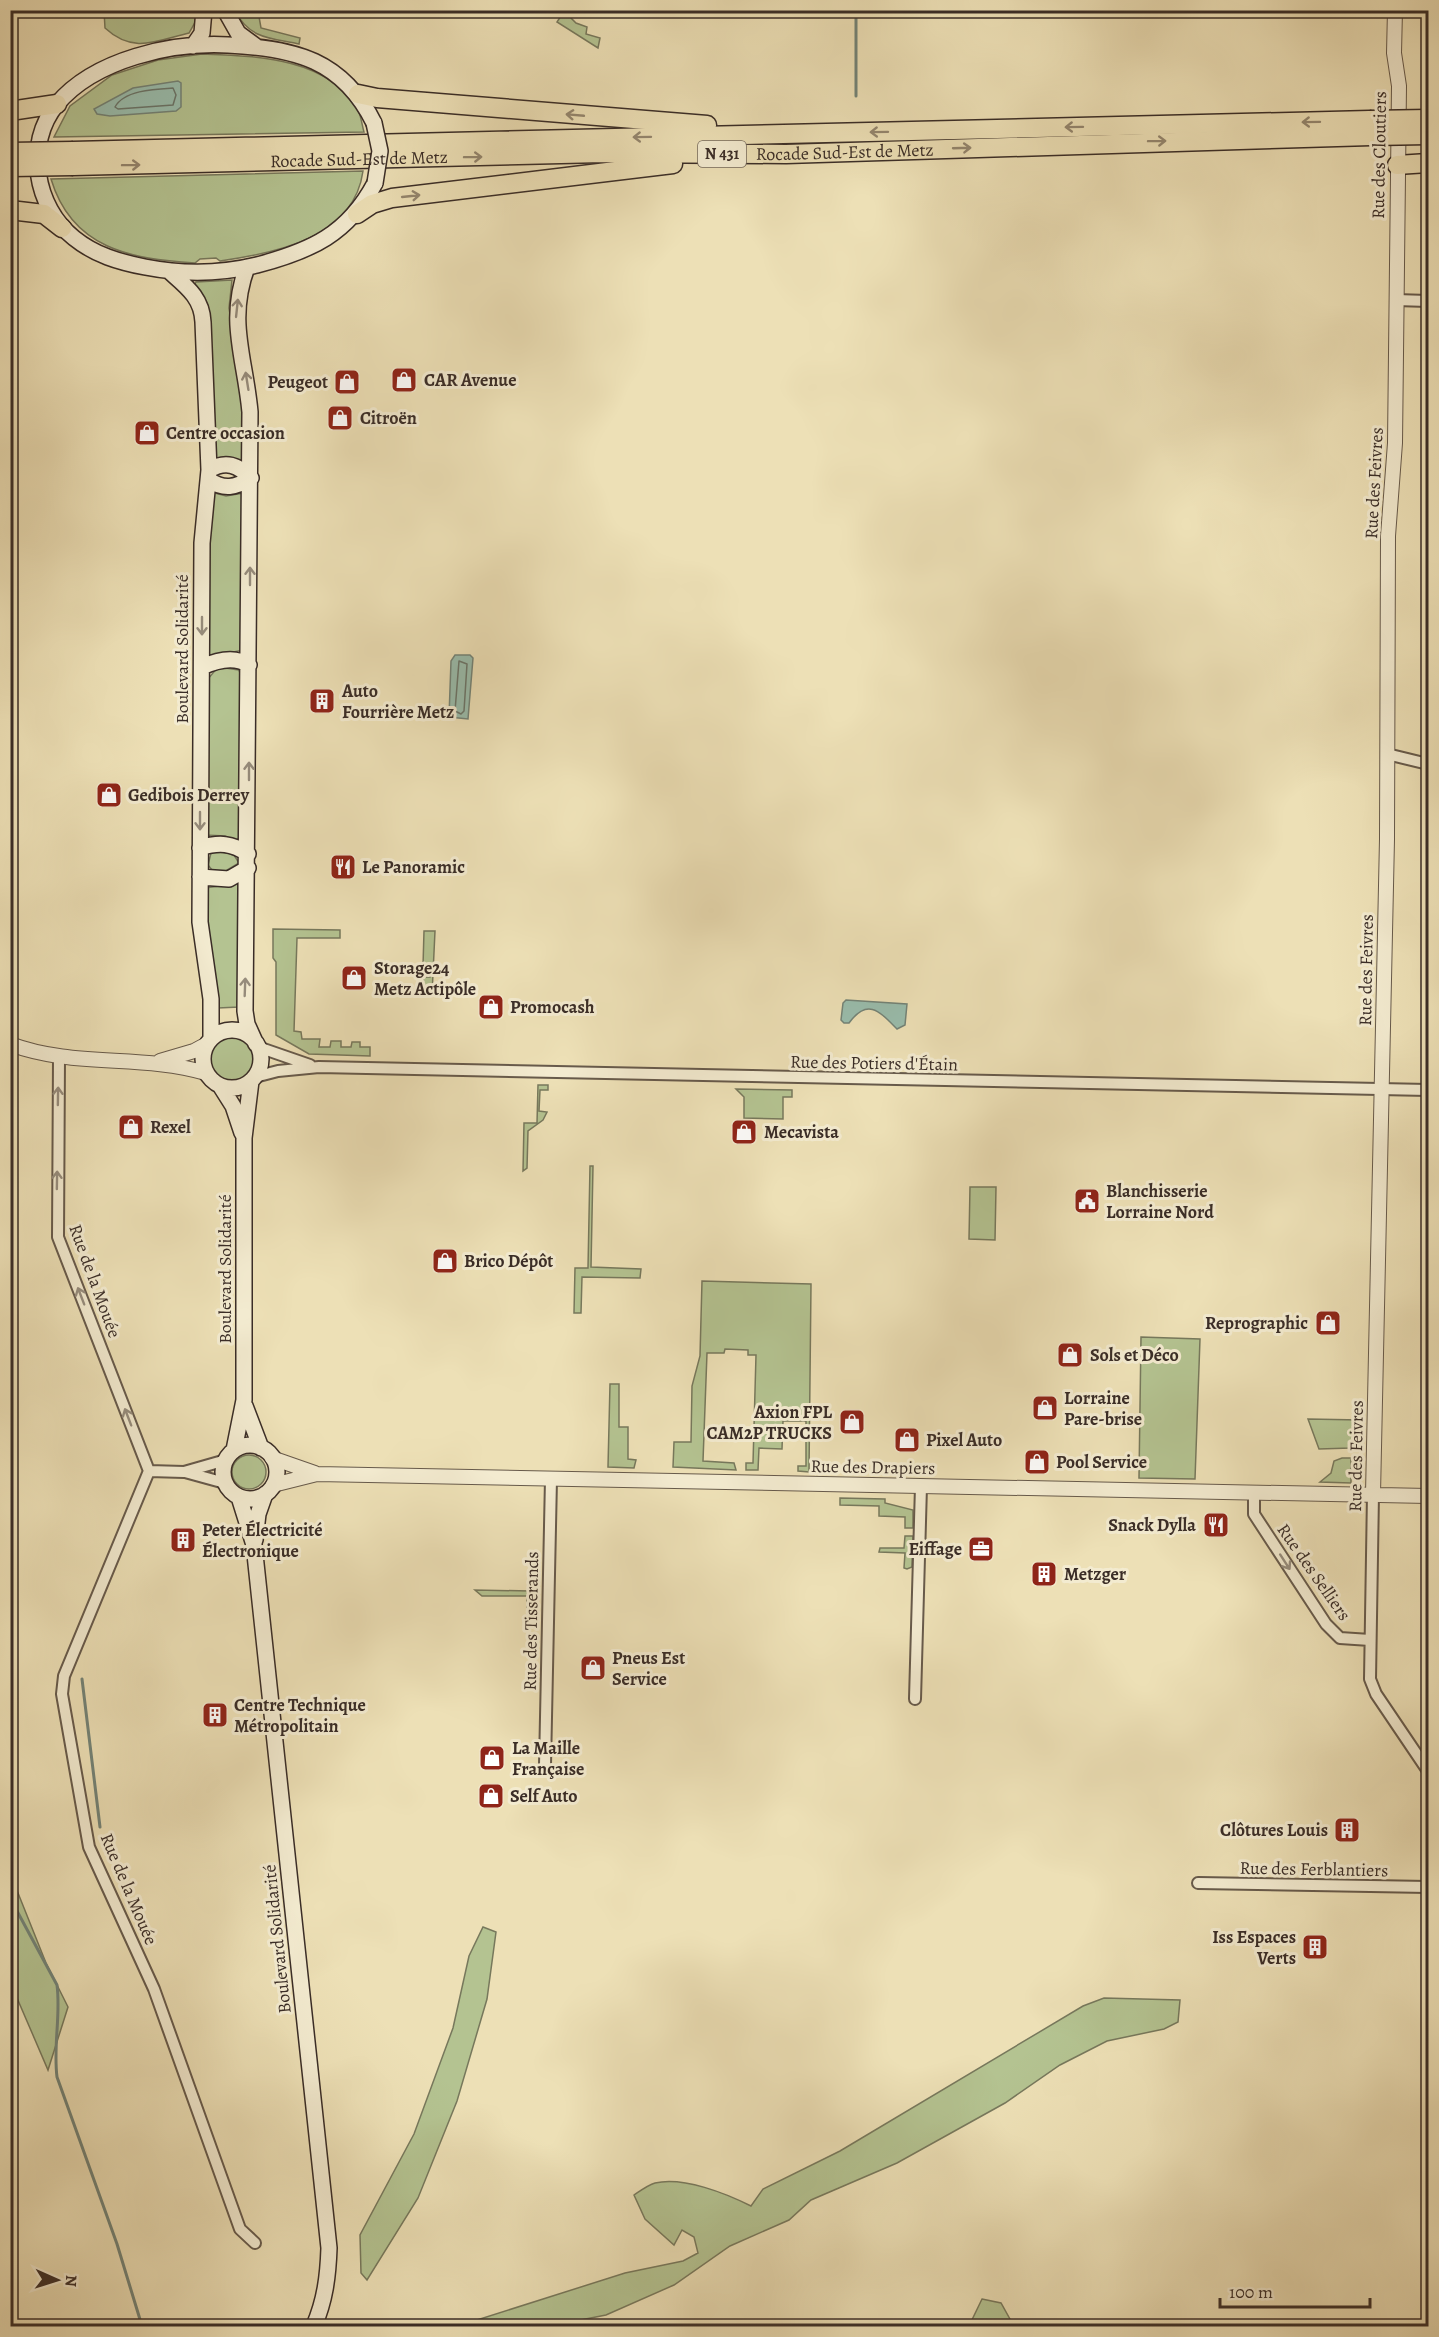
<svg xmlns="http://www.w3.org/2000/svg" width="1439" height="2337" font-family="Alegreya,serif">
<rect width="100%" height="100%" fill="#ede0b6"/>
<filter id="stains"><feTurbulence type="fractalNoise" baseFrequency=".00333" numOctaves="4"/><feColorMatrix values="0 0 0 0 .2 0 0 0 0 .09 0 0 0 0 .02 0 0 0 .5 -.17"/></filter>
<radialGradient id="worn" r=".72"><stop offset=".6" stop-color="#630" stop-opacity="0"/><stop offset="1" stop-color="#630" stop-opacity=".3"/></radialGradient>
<path fill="#b4c391" stroke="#77785c" stroke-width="1.5" d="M104 11H198V17L189 33C156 41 133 54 105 28Z
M235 11H258L261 28 300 38 299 44C270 38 250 39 235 11Z
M564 11 576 23 587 27 586 34 600 38 598 48 557 22Z
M202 54C254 56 328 57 358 110 361 116 362 125 364 132L54 137 70 106 112 75 158 60Z
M363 171C354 238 276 253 220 261L216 258 200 259 195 263C131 259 72 249 51 179Z
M232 280 229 308 244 410V464L213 460 194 286 196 282Z
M211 492 226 496 244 493 243 650 215 656 207 654 208 527Z
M218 667 239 670 243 683V840L236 842 225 836 205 835 207 680Z
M218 851 234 855 239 863 224 872 212 870 208 865 211 853Z
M242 879 239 1007 218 1008 206 920 205 888 227 885Z
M273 929 340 930V938H297L294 1031 301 1032 302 1039H320L319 1047H330L331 1041H341V1047H351L352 1042H360V1047H370V1056L309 1054 276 1035V962L273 958Z
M424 931H435L432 995H422L423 977H430L431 967 423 966Z
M210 1059a22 22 0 1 1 44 0a22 22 0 1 1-44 0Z
M538 1085H548V1090H540L539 1111 547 1112 543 1120 528 1131 527 1168 523 1171 524 1123H537Z
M736 1089 792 1090V1097H783V1119L744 1118V1097Z
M590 1166H593L591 1267 641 1269 640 1278 582 1277 581 1313H574L575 1268H588Z
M970 1187H996L995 1240 969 1239Z
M702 1281 811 1284 809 1472 798 1471V1466H806V1421H783L782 1449 759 1448 758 1470H746V1463H753L756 1355H748V1350L725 1349 724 1353H707L703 1461 734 1463 736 1470 673 1467 674 1442H691L692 1386 700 1356Z
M1141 1337 1200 1339 1195 1479 1139 1478Z
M610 1384H619V1427H628V1459L636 1460 634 1468 608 1467Z
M1308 1419 1360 1420V1437L1351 1448 1319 1449Z
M232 1472a17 17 0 1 1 34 0a17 17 0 1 1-34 0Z
M1342 1458H1351V1483L1320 1482 1331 1473 1334 1461Z
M840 1498 885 1499V1503L913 1510V1528H905V1517L879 1516V1506L840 1505Z
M905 1536H913L912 1567 907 1569 904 1568 905 1553 879 1552 880 1548H904Z
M531 1584H538L537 1623H534V1607H527V1596H482L475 1590 530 1591Z
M10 1873 46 1963 68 2007 48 2070 11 1984Z
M483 1927 496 1932 487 1999 457 2101 418 2198 367 2280 361 2273 360 2235 414 2134 453 2028 469 1956Z
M1104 1998 1180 2000 1178 2022 1164 2029 1107 2041 1060 2065 1005 2103 897 2163 811 2200 789 2220 730 2246 674 2285 606 2315 550 2326H458L625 2273 683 2261 698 2253 694 2237 682 2230 674 2245 645 2219 634 2195C640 2191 648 2185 655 2183 683 2176 727 2194 751 2206L763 2189 840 2151 1083 2006Z
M982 2299 1001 2303 1010 2319 1020 2326H969Z"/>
<path fill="#99bdad" stroke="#738377" stroke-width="1.5" d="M178 81 181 83V107L176 111 110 116 97 114 94 109 133 88Z
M455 655H470L473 658 468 719 449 717 451 661Z
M846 1000 907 1004 905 1025 897 1029C880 1012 868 997 849 1023H844L841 1020 843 1003Z"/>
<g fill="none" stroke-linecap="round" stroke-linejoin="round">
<path stroke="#6a756a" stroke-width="1.5" d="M173 88 176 95 173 105 118 109 115 107C124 90 156 89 173 88Z
M459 661 467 664 464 711 461 714 455 711Z"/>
<path stroke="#738377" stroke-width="3" d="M856 10V96
M82 1679 100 1827
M10 1898 57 1985C61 2015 53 2046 57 2077L117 2244 142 2326"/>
<g stroke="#675a4b" stroke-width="14">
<path id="minor" d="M1396 300 1428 301
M1387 754 1428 764
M258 1047 310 1065
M59 1058 58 1237 149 1471 64 1676 62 1694 89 1847 154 1989 240 2229 255 2243
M255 1077 278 1071 319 1067 1428 1090
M149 1471 184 1472 226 1460
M185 1472 225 1483
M1254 1492V1514L1326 1624 1340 1638 1370 1640
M1373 1494 1370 1679 1376 1694 1428 1771
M915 1699 921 1486
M545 1765 551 1479
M1198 1883 1428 1887"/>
</g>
<g stroke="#675a4b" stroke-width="16">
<path id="tertiary" d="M10 1044C74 1068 141 1054 206 1073
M160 1061 194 1051 207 1044
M272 1458 315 1473
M273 1485 317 1474 1428 1496
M1373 1494 1387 839 1388 536 1395 443 1399 86 1394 53 1395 10"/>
</g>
<g stroke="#3a2d27" stroke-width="18">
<path id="secondary" d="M225 10 238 33 257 47
M193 46 202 33 204 10
M374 123C343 60 295 48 228 45 172 42 95 59 57 104 24 144 35 207 74 238 95 255 119 262 145 267 181 274 220 274 257 265 311 251 348 234 375 183
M247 267C227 321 245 357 250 412L245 1011 247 1024 256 1044
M170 272C187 287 202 298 203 322L209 470 202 543 200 922 211 999V1039
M209 470C226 460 238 465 251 478
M209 480C224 490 235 488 251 478
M202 667C217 660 235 656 249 665
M200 848C219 842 232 843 248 854
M200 877 229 879 248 868
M203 1059a29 29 0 1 1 58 0a29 29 0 1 1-58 0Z
M221 1087 233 1106 242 1133
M245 1406 261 1448
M223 1472a27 27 0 1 1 54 0a27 27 0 1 1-54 0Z
M234 1450 244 1400V1138L251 1081
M239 1497 254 1545 329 2248C328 2277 325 2300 314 2326
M255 1540 258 1514 265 1494"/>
</g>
<g stroke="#3a2d27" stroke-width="21">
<g id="trunk">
<path d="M358 94 377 98 707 125"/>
<path d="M10 111 57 104"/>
<path d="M73 151 1370 120"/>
<path d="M1397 165 1428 163"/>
<path id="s1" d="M73 166 603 153 786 154 1371 136"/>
<path d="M10 210 44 214 62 228"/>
<path d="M357 214 372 204 392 198 673 164"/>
</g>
</g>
<use href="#minor" stroke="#f3ebd0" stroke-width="10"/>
<use href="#tertiary" stroke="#f3ebd0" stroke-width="14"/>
<use href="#secondary" stroke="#f3ebd0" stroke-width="15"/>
<use href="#trunk" stroke="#ede0b6" stroke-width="18"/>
<g stroke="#3a2d27" stroke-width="18" stroke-linecap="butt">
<path id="secondary-bridge" d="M374 123 380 151 375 183"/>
</g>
<g stroke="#3a2d27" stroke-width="21" stroke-linecap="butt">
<path id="trunk-bridge" d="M1370 120 1428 119
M1371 136 1428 135
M10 152 73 151
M10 167 73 166"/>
</g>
<use href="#secondary-bridge" stroke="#f3ebd0" stroke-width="15"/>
<use href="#trunk-bridge" stroke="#ede0b6" stroke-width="18"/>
</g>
<defs><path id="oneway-shaft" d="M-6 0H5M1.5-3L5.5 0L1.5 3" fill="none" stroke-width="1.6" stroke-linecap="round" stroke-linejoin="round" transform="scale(1.5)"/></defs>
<g stroke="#94866e">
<use href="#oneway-shaft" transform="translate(575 115) rotate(-175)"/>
<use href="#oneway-shaft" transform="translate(1311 122) rotate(179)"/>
<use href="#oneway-shaft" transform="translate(1074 127) rotate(179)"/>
<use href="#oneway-shaft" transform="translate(879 132) rotate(179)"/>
<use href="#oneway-shaft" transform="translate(642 137) rotate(179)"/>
<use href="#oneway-shaft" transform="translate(1157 141) rotate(-1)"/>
<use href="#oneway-shaft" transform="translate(962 148) rotate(-2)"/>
<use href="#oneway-shaft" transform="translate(473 157) rotate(-1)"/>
<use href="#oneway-shaft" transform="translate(131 165) rotate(-1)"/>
<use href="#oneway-shaft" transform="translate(411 196) rotate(-6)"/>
</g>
<g stroke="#968c7c">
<use href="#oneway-shaft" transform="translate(237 308) rotate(-84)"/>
<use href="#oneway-shaft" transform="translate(247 381) rotate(-99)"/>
<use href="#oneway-shaft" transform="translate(250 576) rotate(-90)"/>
<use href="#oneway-shaft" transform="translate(202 626) rotate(90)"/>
<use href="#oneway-shaft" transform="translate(249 771) rotate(-90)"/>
<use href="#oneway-shaft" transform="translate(200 821) rotate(90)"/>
<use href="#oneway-shaft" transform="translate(245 987) rotate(-88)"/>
<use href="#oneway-shaft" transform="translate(58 1096) rotate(-89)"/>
<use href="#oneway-shaft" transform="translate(57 1180) rotate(-89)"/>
<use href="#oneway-shaft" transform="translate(81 1296) rotate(-111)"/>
<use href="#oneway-shaft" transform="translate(128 1417) rotate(-111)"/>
<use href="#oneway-shaft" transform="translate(1285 1562) rotate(57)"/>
</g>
<defs>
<g id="shop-square" transform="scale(1.35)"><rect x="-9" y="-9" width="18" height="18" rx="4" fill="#8f2418" stroke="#f3ebd0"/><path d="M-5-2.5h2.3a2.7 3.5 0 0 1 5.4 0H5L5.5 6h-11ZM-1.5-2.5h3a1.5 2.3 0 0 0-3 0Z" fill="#fff"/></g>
<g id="building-square" transform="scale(1.35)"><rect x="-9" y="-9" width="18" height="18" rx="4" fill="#8f2418" stroke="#f3ebd0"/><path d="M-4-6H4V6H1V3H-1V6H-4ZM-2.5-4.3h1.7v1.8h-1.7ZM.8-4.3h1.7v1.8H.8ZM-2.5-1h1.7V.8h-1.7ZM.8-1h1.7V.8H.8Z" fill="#fff"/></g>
<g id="restaurant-square" transform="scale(1.35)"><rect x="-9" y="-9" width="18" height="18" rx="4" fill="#8f2418" stroke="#f3ebd0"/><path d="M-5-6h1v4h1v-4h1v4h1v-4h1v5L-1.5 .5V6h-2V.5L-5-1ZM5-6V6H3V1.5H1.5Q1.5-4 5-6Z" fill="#fff"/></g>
<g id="civic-square" transform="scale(1.35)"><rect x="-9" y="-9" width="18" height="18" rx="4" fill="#8f2418" stroke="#f3ebd0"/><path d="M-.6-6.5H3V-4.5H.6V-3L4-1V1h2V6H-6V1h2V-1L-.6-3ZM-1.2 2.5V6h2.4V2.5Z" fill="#fff"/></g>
<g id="office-square" transform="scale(1.35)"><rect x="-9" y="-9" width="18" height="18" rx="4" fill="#8f2418" stroke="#f3ebd0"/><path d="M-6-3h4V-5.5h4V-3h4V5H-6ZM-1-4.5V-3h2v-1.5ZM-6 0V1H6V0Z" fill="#fff"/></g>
</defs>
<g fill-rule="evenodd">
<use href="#shop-square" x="404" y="380"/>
<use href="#shop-square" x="347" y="382"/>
<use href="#shop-square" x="340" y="418"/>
<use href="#shop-square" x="147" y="433"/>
<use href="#building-square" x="322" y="701"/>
<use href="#shop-square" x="109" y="795"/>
<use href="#restaurant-square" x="343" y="867"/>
<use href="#shop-square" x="354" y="978"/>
<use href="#shop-square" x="491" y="1007"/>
<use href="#shop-square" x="131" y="1127"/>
<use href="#shop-square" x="744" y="1132"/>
<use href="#civic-square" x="1087" y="1201"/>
<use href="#shop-square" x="445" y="1261"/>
<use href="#shop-square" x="1328" y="1323"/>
<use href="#shop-square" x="1070" y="1355"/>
<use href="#shop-square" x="1045" y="1408"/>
<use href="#shop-square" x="852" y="1422"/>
<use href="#shop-square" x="907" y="1440"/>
<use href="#shop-square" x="1037" y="1462"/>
<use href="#restaurant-square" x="1216" y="1525"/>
<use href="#building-square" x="183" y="1540"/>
<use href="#office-square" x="981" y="1549"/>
<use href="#building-square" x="1044" y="1574"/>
<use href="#shop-square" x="593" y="1668"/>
<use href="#building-square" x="215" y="1715"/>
<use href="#shop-square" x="492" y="1758"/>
<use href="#shop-square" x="491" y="1796"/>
<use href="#building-square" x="1347" y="1830"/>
<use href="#building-square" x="1315" y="1947"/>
</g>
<g text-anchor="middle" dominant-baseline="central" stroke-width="6" stroke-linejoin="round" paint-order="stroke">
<rect fill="#f3ebd0" stroke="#72665a" stroke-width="1.5" x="698" y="141" width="48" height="26" rx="4.5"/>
<g font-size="16" font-weight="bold" fill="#3a2d27">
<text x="722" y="154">N 431</text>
</g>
<g font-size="18" fill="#3a2d27" stroke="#f3ebd0">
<text stroke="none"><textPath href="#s1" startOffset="772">Rocade Sud-Est de Metz</textPath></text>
<text transform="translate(1379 155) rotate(-89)">Rue des Cloutiers</text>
<text stroke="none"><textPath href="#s1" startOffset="286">Rocade Sud-Est de Metz</textPath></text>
<text transform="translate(1374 483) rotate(-87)">Rue des Feivres</text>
<text transform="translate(182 649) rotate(-90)">Boulevard Solidarité</text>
<text transform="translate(1366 970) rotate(-89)">Rue des Feivres</text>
<text transform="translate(874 1063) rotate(1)">Rue des Potiers d'Étain</text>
<text transform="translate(225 1269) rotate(-90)">Boulevard Solidarité</text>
<text transform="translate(95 1281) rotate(70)">Rue de la Mouée</text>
<text transform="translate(1356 1456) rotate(-89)">Rue des Feivres</text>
<text transform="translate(873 1467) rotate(1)">Rue des Drapiers</text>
<text transform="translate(1314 1572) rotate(55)">Rue des Selliers</text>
<text transform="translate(531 1621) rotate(-89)">Rue des Tisserands</text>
<text transform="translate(1314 1869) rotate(1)">Rue des Ferblantiers</text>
<text transform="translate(129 1889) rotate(67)">Rue de la Mouée</text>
<text transform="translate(277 1939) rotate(-96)">Boulevard Solidarité</text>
</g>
<g font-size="18" font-weight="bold" fill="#3a2d27" stroke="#f3ebd0" text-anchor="start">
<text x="424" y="380">CAR Avenue</text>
<text x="328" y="382" text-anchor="end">Peugeot</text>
<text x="360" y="418">Citroën</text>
<text x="166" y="433">Centre occasion</text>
<text x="342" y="691">Auto<tspan x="342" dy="21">Fourrière Metz</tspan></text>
<text x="128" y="795">Gedibois Derrey</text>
<text x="362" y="867">Le Panoramic</text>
<text x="374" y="968">Storage24<tspan x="374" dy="21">Metz Actipôle</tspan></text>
<text x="510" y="1007">Promocash</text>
<text x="150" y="1127">Rexel</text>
<text x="764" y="1132">Mecavista</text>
<text x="1106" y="1191">Blanchisserie<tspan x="1106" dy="21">Lorraine Nord</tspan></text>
<text x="464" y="1261">Brico Dépôt</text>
<text x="1308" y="1323" text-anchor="end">Reprographic</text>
<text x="1090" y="1355">Sols et Déco</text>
<text x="1064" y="1398">Lorraine<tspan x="1064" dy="21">Pare-brise</tspan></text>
<text x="832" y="1412" text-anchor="end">Axion FPL<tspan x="832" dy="21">CAM2P TRUCKS</tspan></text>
<text x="926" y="1440">Pixel Auto</text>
<text x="1056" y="1462">Pool Service</text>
<text x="1196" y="1525" text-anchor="end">Snack Dylla</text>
<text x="202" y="1530">Peter Électricité<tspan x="202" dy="21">Électronique</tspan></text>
<text x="962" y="1549" text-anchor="end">Eiffage</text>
<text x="1064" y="1574">Metzger</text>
<text x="612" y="1658">Pneus Est<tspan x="612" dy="21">Service</tspan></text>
<text x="234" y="1705">Centre Technique<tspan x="234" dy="21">Métropolitain</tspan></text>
<text x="512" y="1748">La Maille<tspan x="512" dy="21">Française</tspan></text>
<text x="510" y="1796">Self Auto</text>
<text x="1328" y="1830" text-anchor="end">Clôtures Louis</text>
<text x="1296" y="1937" text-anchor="end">Iss Espaces<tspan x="1296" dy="21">Verts</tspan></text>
</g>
</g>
<rect width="1439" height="2337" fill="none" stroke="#ede0b6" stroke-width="36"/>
<rect x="12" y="12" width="1415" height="2313" fill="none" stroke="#3a2d27" stroke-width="3"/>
<rect x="18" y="18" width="1403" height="2301" fill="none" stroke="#3a2d27" stroke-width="1.5"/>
<g transform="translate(57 2280) rotate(93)" stroke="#f3ebd0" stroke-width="4.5" paint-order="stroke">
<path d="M0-4.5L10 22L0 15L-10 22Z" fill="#3a2d27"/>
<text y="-9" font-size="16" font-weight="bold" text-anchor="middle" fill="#3a2d27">N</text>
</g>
<path d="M1220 2298v9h150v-9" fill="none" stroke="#3a2d27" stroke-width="3"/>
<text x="1229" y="2298" font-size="18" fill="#3a2d27" stroke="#f3ebd0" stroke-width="4.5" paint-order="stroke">100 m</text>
<rect width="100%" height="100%" filter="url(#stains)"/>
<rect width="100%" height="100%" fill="url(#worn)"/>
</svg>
